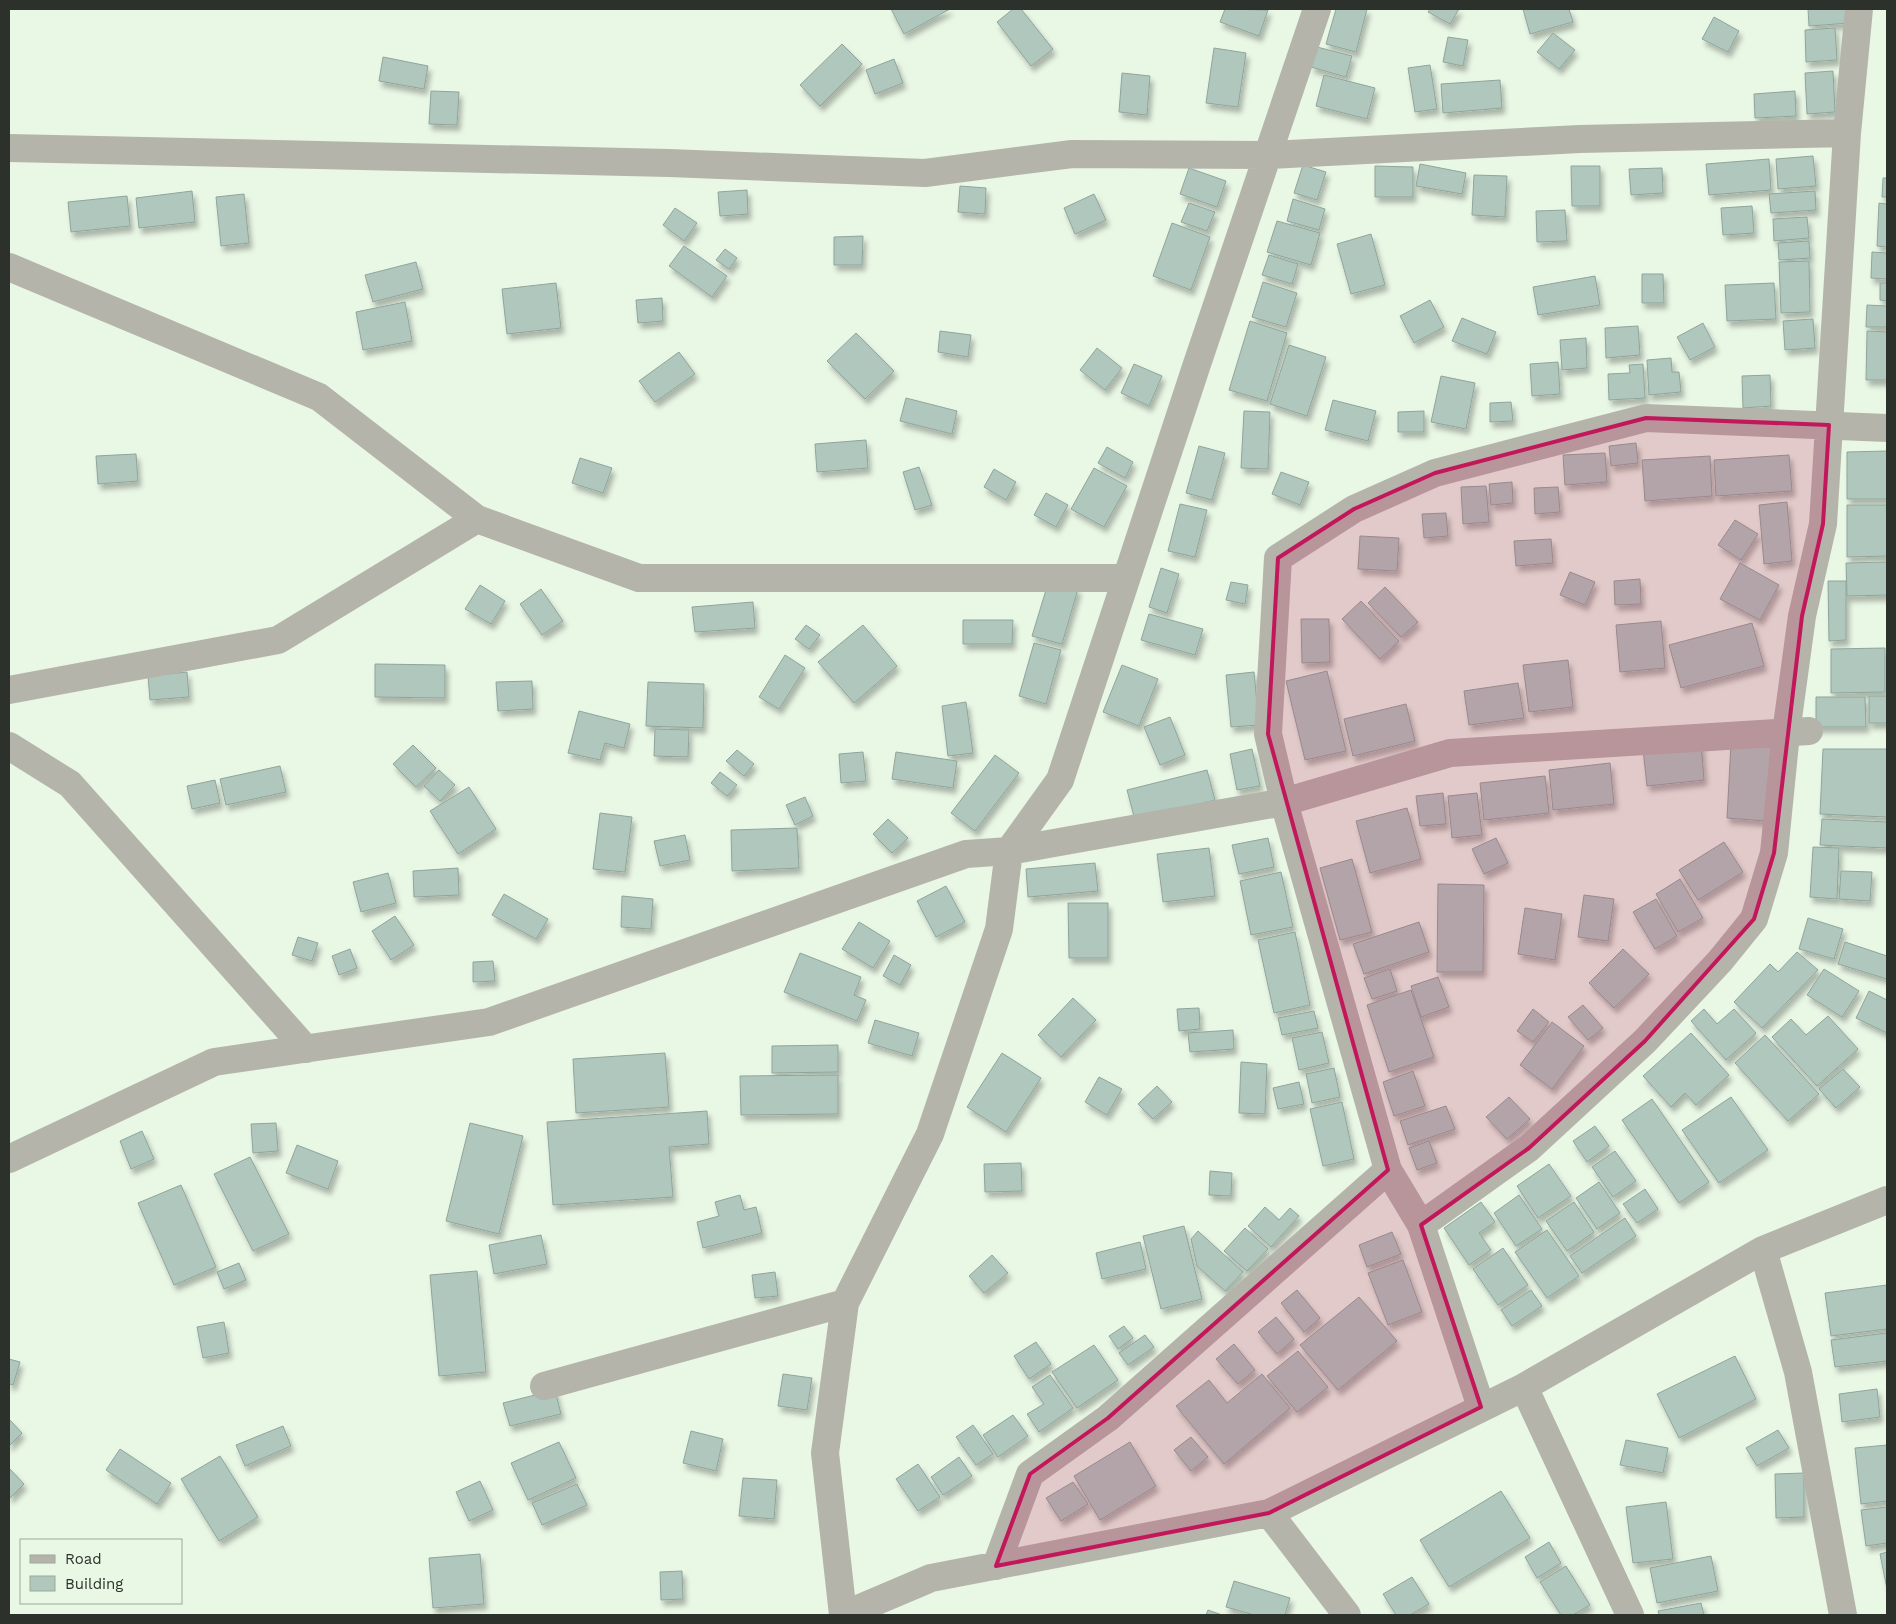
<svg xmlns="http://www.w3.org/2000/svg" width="1896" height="1624" font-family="'Work Sans',sans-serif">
<defs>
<filter id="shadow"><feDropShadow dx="3" dy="5.5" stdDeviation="2.5" flood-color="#0004"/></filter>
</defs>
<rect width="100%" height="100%" fill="#e9f7e5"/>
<path fill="#afc7bd" stroke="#8fa59c" filter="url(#shadow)" d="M891 9H950L904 34Z
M1013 9H1021L1053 49 1031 66 997 22Z
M1225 9 1268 10 1259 36 1220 22Z
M1336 9H1367L1356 52 1326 44Z
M1430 9H1459L1450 24 1428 12Z
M1523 9H1569L1573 22 1530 34Z
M1808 9H1850V23L1809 26Z
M1714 17 1739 31 1728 52 1702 39Z
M1835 28 1837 60 1806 62 1805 30Z
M1553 33 1575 50 1559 69 1537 52Z
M1448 37 1468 40 1463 66 1443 62Z
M842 44 862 64 820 106 800 85Z
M1317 47 1352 56 1346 77 1311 67Z
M1214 48 1246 53 1238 107 1206 103Z
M383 57 428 66 424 89 379 81Z
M894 59 903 83 875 94 866 70Z
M1430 65 1437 109 1415 112 1408 68Z
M1833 71 1835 112 1807 114 1805 73Z
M1122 73 1150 76 1147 115 1119 112Z
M1324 75 1375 88 1367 119 1316 106Z
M1500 80 1502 108 1443 113 1441 84Z
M431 91 459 92 457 125 429 124Z
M1795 91 1796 116 1755 118 1754 94Z
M1813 156 1816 186 1778 189 1776 159Z
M1769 159 1771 190 1709 195 1706 164Z
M1420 164 1466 173 1462 194 1416 186Z
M1303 165 1326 172 1317 200 1294 193Z
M1375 166 1413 167V197H1375Z
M1571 166H1600V206H1572Z
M1189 168 1226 181 1217 207 1180 194Z
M1662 168 1663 193 1631 195 1629 169Z
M1474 175 1507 176 1505 217 1472 215Z
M1883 178H1887V197H1882Z
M960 186 986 188 985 214 958 212Z
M747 190 748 214 720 216 718 192Z
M192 191 195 222 139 228 136 198Z
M1815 191 1816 210 1771 213 1769 194Z
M244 194 249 243 221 246 216 197Z
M1094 194 1106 220 1075 234 1064 208Z
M127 196 130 226 71 232 68 202Z
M1293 199 1325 209 1319 230 1287 221Z
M1189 203 1215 212 1207 231 1181 222Z
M1879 203 1887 204V247L1877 246Z
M1752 206 1754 233 1723 235 1721 208Z
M675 208 697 223 684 241 663 225Z
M1565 210 1567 241 1537 242 1536 211Z
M1807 217 1809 238 1774 241 1773 219Z
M1277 221 1320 233 1311 265 1267 252Z
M1172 223 1210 237 1191 290 1153 276Z
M1371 234 1385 285 1351 294 1337 244Z
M863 236 862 265H834V237Z
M1809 241 1810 258 1779 260 1778 243Z
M684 246 727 276 712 297 669 266Z
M725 249 737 258 729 269 716 260Z
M1872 252 1887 253V279L1871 278Z
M1269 255 1298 264 1292 284 1262 275Z
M1809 261 1810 312 1781 313 1779 262Z
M416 262 423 289 373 302 365 275Z
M1642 274H1663L1664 303H1642Z
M1595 276 1600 305 1538 315 1533 287Z
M1263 282 1297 293 1286 327 1252 317Z
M556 283 561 328 507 334 502 289Z
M1774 283 1776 319 1727 321 1725 285Z
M1880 283H1887V301L1880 300Z
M662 298 663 321 638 323 636 300Z
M1430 300 1444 327 1414 343 1400 316Z
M405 302 412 341 363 350 356 312Z
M1867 305 1887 306V327H1866Z
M1462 318 1496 332 1487 354 1452 341Z
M1813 319 1815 348 1785 350 1783 321Z
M1250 321 1287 333 1267 401 1229 390Z
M1703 323 1715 347 1690 360 1677 337Z
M1638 326 1640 355 1606 358 1605 328Z
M940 331 971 335 968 357 938 352Z
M1867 331 1887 332V380H1866Z
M856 333 894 371 865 399 827 361Z
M1586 338 1587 368 1562 370 1560 340Z
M1289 345 1326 357 1307 416 1270 404Z
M1097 348 1122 368 1105 390 1080 370Z
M679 352 695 374 655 402 639 381Z
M1671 358 1672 372H1679L1681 392 1649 395 1647 360Z
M1558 362 1560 394 1532 396 1530 364Z
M1134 364 1162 376 1149 406 1121 393Z
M1643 364 1645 398 1609 400 1608 374 1630 373 1629 365Z
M1770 375 1771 406 1743 408 1742 376Z
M1441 376 1475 383 1466 429 1431 422Z
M906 398 957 411 952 434 900 421Z
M1333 400 1376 411 1368 441 1325 430Z
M1511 402 1513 421 1490 422V403Z
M1244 411 1270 412 1268 469 1241 468Z
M1424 411V432H1398V412Z
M866 440 868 468 817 472 815 444Z
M1636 443 1638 463 1611 466 1609 446Z
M1199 446 1225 453 1212 500 1186 493Z
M1107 447 1133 462 1125 478 1098 463Z
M1887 451V499H1847V452Z
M1605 453 1607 482 1565 485 1563 455Z
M136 454 138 481 98 484 96 456Z
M1789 455 1792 491 1716 496 1714 460Z
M1710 456 1712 496 1645 501 1642 460Z
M580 458 612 468 603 493 572 483Z
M919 467 932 505 915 510 903 472Z
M1094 468 1127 486 1104 527 1071 509Z
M994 469 1016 482 1006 500 984 487Z
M1281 472 1309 482 1300 505 1272 494Z
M1512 482 1513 503 1491 505 1489 484Z
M1486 486 1489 522 1463 524 1461 487Z
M1558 487 1560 512 1535 514 1534 488Z
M1046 493 1068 505 1056 527 1034 515Z
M1787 502 1792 561 1764 564 1759 505Z
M1180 504 1207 510 1195 557 1168 551Z
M1847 505H1887V556L1847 557Z
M1446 513 1448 536 1424 538 1422 514Z
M1735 520 1758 534 1741 560 1718 545Z
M1360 536 1399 538 1397 571 1358 569Z
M1551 539 1553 563 1516 566 1514 541Z
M1887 562V595L1847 596 1846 563Z
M1740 563 1779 585 1760 620 1720 599Z
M1161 568 1179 574 1167 613 1149 607Z
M1570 572 1595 582 1585 605 1560 595Z
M1640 579 1641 604 1615 605 1614 581Z
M1049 580 1078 589 1062 644 1032 636Z
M1828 581H1846V640L1829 641Z
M1231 582 1248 585 1245 604 1226 600Z
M480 585 505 601 491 624 465 609Z
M1385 587 1418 622 1401 637 1368 603Z
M541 589 563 621 542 635 520 604Z
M1361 601 1399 641 1380 659 1342 619Z
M753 602 755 628 695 632 692 607Z
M1149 614 1203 629 1195 655 1141 640Z
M1301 619H1329L1330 662 1302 663Z
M963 620H1013L1012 644H963Z
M1661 621 1665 668 1620 672 1616 625Z
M1752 623 1764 666 1681 688 1669 645Z
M806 625 820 635 809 649 795 639Z
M863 625 897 666 854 703 818 662Z
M1034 643 1061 650 1046 704 1019 696Z
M1885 648V692L1831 693V649Z
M785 655 805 668 779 709 759 697Z
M1568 660 1573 707 1529 712 1523 665Z
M375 664 445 665V698L375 697Z
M1122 665 1158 679 1139 726 1103 712Z
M1327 671 1346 751 1305 760 1286 681Z
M187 672 189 697 150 700 148 676Z
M1254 672 1259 725 1231 727 1226 675Z
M532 681 533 709 498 711 496 682Z
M648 682 704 684 703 728 646 726Z
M1518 683 1524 718 1469 725 1464 691Z
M1869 696H1887V723H1869Z
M1816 697H1865L1866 727H1816Z
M966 702 973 753 948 756 942 706Z
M1406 704 1415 741 1353 756 1344 719Z
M579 711 630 724 624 748 605 743 600 760 568 753Z
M1170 717 1185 755 1160 765 1144 727Z
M655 729 689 730 688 757 654 756Z
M1701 743 1704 780 1647 786 1643 749Z
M1731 744 1771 747 1766 821 1727 818Z
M413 745 436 768 416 787 393 764Z
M1252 749 1260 786 1237 790 1230 754Z
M1823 749H1887V817L1820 814Z
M737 750 754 764 744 776 726 761Z
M863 752 866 781 841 783 839 754Z
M896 752 957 761 953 788 892 779Z
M995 755 1019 773 975 831 951 813Z
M1610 763 1614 804 1553 810 1549 770Z
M280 766 286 792 226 805 220 779Z
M439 770 455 785 440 801 424 786Z
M1207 770 1215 800 1135 820 1127 790Z
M720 772 737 785 727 796 711 783Z
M1545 776 1549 813 1484 820 1480 783Z
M215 780 220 803 192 809 187 786Z
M469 787 496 829 458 854 430 811Z
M1443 793 1446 824 1420 826 1416 796Z
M1477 793 1482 835 1452 838 1448 796Z
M805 797 813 816 795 825 786 805Z
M1407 808 1421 859 1370 873 1356 821Z
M600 813 632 817 625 872 593 869Z
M888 819 908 838 892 853 873 834Z
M1822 819 1887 822V848L1820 845Z
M797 828 799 868 732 871 731 830Z
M685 835 690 860 660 866 654 841Z
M1268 838 1274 867 1239 874 1232 845Z
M1496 838 1508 863 1484 874 1472 849Z
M1724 842 1743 872 1698 900 1679 870Z
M1813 847 1839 848 1837 899 1810 897Z
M1209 848 1215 896 1163 902 1157 854Z
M1352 859 1372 932 1340 940 1320 868Z
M1095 863 1098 891 1028 897 1026 869Z
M458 868 459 895 414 897 413 871Z
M1841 871 1872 872 1870 901 1839 899Z
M1281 872 1293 927 1251 935 1240 881Z
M388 873 396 903 361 912 353 882Z
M1680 879 1703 918 1678 932 1656 894Z
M1438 884 1484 885 1483 972H1437Z
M946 886 965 922 936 937 917 901Z
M504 894 548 919 536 939 492 915Z
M1584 895 1614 899 1608 941 1578 937Z
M622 896 653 899 651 929 621 927Z
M1656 899 1677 936 1655 949 1633 912Z
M1068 903H1108V958H1069Z
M1525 908 1562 914 1555 960 1518 954Z
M395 916 414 945 391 960 372 931Z
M1808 918 1843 929 1834 959 1799 949Z
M859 922 890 941 873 968 842 949Z
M1419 922 1429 952 1364 974 1353 944Z
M1295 932 1310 1005 1274 1013 1258 940Z
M298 937 318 943 312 961 292 955Z
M1845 942 1887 956V979L1838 964Z
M350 949 357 968 339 975 332 956Z
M1623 949 1649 974 1614 1008 1589 983Z
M1797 952 1818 970 1762 1028 1734 1002 1770 964 1778 972Z
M800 953 861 977 854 995 866 1000 857 1021 784 992Z
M894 955 911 965 900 985 883 976Z
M493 961 495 981 473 982V962Z
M1390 969 1397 991 1372 999 1364 978Z
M1824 969 1859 991 1842 1017 1807 995Z
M1438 977 1449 1007 1421 1017 1411 986Z
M1411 990 1434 1057 1389 1072 1367 1005Z
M1869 991 1887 1000V1033L1856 1018Z
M1073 998 1096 1020 1061 1057 1038 1035Z
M1583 1005 1603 1028 1588 1040 1568 1017Z
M1199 1008 1200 1029 1179 1031 1177 1009Z
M1533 1009 1549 1022 1533 1042 1517 1031Z
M1704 1009 1717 1024 1734 1009 1756 1033 1726 1060 1691 1021Z
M1314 1011 1318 1028 1282 1035 1278 1018Z
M1828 1016 1858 1049 1817 1086 1772 1037 1791 1019 1806 1035Z
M875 1020 919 1033 912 1056 868 1043Z
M1552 1022 1584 1046 1552 1089 1520 1065Z
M1233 1030 1234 1049 1190 1052 1188 1033Z
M1322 1032 1329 1063 1299 1070 1292 1038Z
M1691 1033 1729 1075 1696 1105 1685 1093 1671 1107 1643 1076Z
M1765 1035 1819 1094 1788 1121 1735 1063Z
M838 1045V1072L772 1073V1046Z
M665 1053 669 1107 576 1113 573 1059Z
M1002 1053 1041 1078 1006 1132 967 1107Z
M1241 1062 1267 1064 1265 1114 1239 1113Z
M1334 1068 1340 1097 1312 1103 1306 1074Z
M1843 1069 1860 1087 1836 1108 1819 1089Z
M1413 1071 1425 1106 1394 1116 1383 1082Z
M838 1075V1114L741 1115 740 1076Z
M1099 1077 1122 1089 1107 1115 1085 1102Z
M1299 1082 1304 1104 1278 1109 1273 1088Z
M1157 1086 1172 1102 1153 1119 1138 1104Z
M1509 1097 1530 1119 1507 1139 1486 1117Z
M1731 1097 1768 1150 1719 1183 1682 1130Z
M1652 1099 1709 1182 1679 1203 1622 1120Z
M1342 1102 1354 1159 1323 1166 1310 1109Z
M1446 1106 1455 1129 1408 1145 1400 1121Z
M707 1111 709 1144 669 1147 673 1197 553 1205 547 1122Z
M276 1123 278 1151 253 1153 251 1124Z
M470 1123 523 1136 499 1234 446 1221Z
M1595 1126 1609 1146 1587 1162 1573 1141Z
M142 1131 154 1159 131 1169 120 1141Z
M1429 1141 1437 1163 1417 1170 1409 1148Z
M297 1145 338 1161 328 1189 286 1173Z
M1615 1151 1636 1181 1613 1197 1592 1167Z
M250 1157 289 1234 253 1251 214 1174Z
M1021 1163 1022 1191 985 1192 984 1164Z
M1549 1164 1571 1196 1538 1218 1517 1186Z
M1210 1171 1232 1173 1231 1196 1209 1195Z
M1599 1182 1620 1213 1597 1229 1576 1198Z
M181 1185 216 1267 174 1285 138 1203Z
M1645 1189 1658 1209 1637 1223 1623 1204Z
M740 1195 744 1210 756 1207 762 1233 703 1248 697 1222 719 1216 715 1202Z
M1519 1195 1542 1229 1516 1246 1494 1213Z
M1481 1202 1495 1222 1479 1233 1491 1250 1469 1265 1444 1228Z
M1574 1202 1594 1232 1567 1251 1546 1221Z
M1265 1207 1279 1220 1290 1208 1299 1216 1271 1247 1248 1226Z
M1625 1218 1636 1236 1582 1273 1570 1256Z
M1184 1226 1202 1299 1161 1309 1143 1236Z
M1245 1228 1268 1249 1247 1271 1224 1251Z
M1547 1230 1579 1276 1547 1298 1515 1252Z
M1198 1231 1243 1272 1225 1291 1197 1266 1191 1239Z
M1392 1232 1401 1254 1367 1267 1359 1245Z
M541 1235 547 1264 494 1274 489 1245Z
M1140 1242 1146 1269 1102 1279 1096 1253Z
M1503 1248 1528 1285 1498 1305 1473 1269Z
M992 1255 1008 1273 984 1293 969 1276Z
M1403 1260 1422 1312 1388 1325 1368 1273Z
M239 1263 246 1280 224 1289 217 1272Z
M477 1271 486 1372 439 1376 430 1275Z
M775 1272 778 1296 755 1298 752 1275Z
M1887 1285V1329L1831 1336 1825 1293Z
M1297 1290 1320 1318 1304 1332 1281 1303Z
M1531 1290 1542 1306 1512 1326 1501 1310Z
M1359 1297 1397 1341 1338 1390 1300 1345Z
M1276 1317 1294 1339 1277 1354 1258 1332Z
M224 1322 229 1353 203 1358 197 1327Z
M1124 1326 1133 1338 1118 1349 1109 1336Z
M1887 1333V1361L1835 1367 1831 1340Z
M1145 1335 1154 1347 1128 1365 1119 1353Z
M1036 1342 1051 1364 1029 1379 1014 1356Z
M1234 1344 1255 1370 1238 1384 1216 1359Z
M1094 1345 1118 1380 1077 1408 1052 1372Z
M1298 1351 1328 1387 1297 1412 1267 1376Z
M1735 1356 1756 1399 1679 1438 1657 1394Z
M9 1359 20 1362 13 1385 9 1384Z
M783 1374 812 1378 807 1410 778 1406Z
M1262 1374 1290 1408 1224 1464 1176 1406 1209 1380 1227 1403Z
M1050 1375 1073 1408 1039 1432 1027 1414 1044 1404 1032 1387Z
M1877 1389 1880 1417 1842 1422 1839 1394Z
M555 1390 561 1414 510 1426 503 1403Z
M1013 1415 1028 1436 998 1457 983 1435Z
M9 1419 22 1433 9 1446Z
M973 1425 993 1454 976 1465 956 1437Z
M283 1426 291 1446 245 1466 236 1445Z
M1778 1430 1789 1448 1757 1466 1746 1448Z
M691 1431 723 1439 716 1471 683 1463Z
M1191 1437 1208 1457 1191 1471 1174 1450Z
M1626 1440 1668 1448 1663 1473 1620 1465Z
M559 1442 576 1478 528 1500 511 1463Z
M1130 1442 1156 1486 1100 1520 1074 1476Z
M1887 1445V1501L1861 1504 1855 1448Z
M120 1449 171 1483 157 1504 106 1470Z
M220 1456 258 1517 219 1541 181 1479Z
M959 1457 972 1476 943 1495 931 1477Z
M918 1464 940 1497 918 1511 896 1479Z
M9 1468 24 1484 10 1498 9 1496Z
M1804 1473V1517L1776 1518 1775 1474Z
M743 1478 777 1480 774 1519 739 1516Z
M480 1481 493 1510 469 1521 456 1492Z
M1073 1482 1088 1504 1061 1521 1046 1498Z
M577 1484 587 1505 542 1525 532 1503Z
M1501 1491 1530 1538 1449 1587 1420 1540Z
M1666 1502 1673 1559 1633 1563 1626 1507Z
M1887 1507V1543L1866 1546 1861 1510Z
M1549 1542 1561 1563 1537 1578 1525 1557Z
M1887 1552V1589L1880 1554Z
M480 1554 484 1604 433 1608 429 1558Z
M1711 1556 1718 1591 1657 1603 1650 1568Z
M1566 1566 1590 1605 1573 1615H1561L1540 1582Z
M682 1571 683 1599 661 1600 660 1572Z
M1412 1577 1429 1604 1410 1615H1396L1383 1594Z
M1234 1581 1290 1598 1285 1615H1254L1226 1607Z
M1701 1603 1704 1615H1659L1658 1611Z
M1208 1610 1222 1615H1206Z"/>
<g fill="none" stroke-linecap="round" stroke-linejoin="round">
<path stroke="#b4b4ab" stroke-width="28" d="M9 148 669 163 925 173 1072 154 1268 155 1580 139 1847 133
M9 267 319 397 477 519 639 578H1126
M9 690 278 640 477 519
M9 746 70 784 306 1049
M9 1159 214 1062 489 1022 966 854 1009 851 1284 802 1450 753 1809 731
M1421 1225 1529 1148 1645 1041 1720 961 1754 919 1774 853 1786 733 1802 616 1823 524 1847 133 1859 9
M1763 1250 1798 1372 1843 1615
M544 1386 845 1303
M1524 1387 1630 1615
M1481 1407 1421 1225 1388 1170 1284 802 1268 734 1278 558 1354 509 1435 473 1646 418 1887 428
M1269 1513 1347 1615
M996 1566 1030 1474 1108 1418 1388 1170
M843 1615 825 1453 845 1303 930 1134 999 929 1009 851 1060 780 1196 367 1317 9
M844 1615 931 1578 1269 1513 1524 1387 1763 1250 1887 1200"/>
</g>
<path fill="#c2185b" fill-opacity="0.2" stroke="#c2185b" stroke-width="4" stroke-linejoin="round" d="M1646 418 1829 425 1823 524 1802 616 1774 853 1754 919 1645 1041 1529 1148 1421 1225 1481 1407 1269 1513 996 1566 1030 1474 1108 1418 1388 1170 1268 734 1278 558 1354 509 1435 473Z"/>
<rect width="1896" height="1624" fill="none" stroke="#2c322b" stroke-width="20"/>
<rect x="20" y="1539" width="162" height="65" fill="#e9f7e5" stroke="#9da89b"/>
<rect x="30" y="1555" width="25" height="8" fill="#b4b4ab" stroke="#9da89b"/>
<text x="65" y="1564" font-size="15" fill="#2c322b">Road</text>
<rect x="30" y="1576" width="25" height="15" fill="#afc7bd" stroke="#9da89b"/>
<text x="65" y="1589" font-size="15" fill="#2c322b">Building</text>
</svg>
